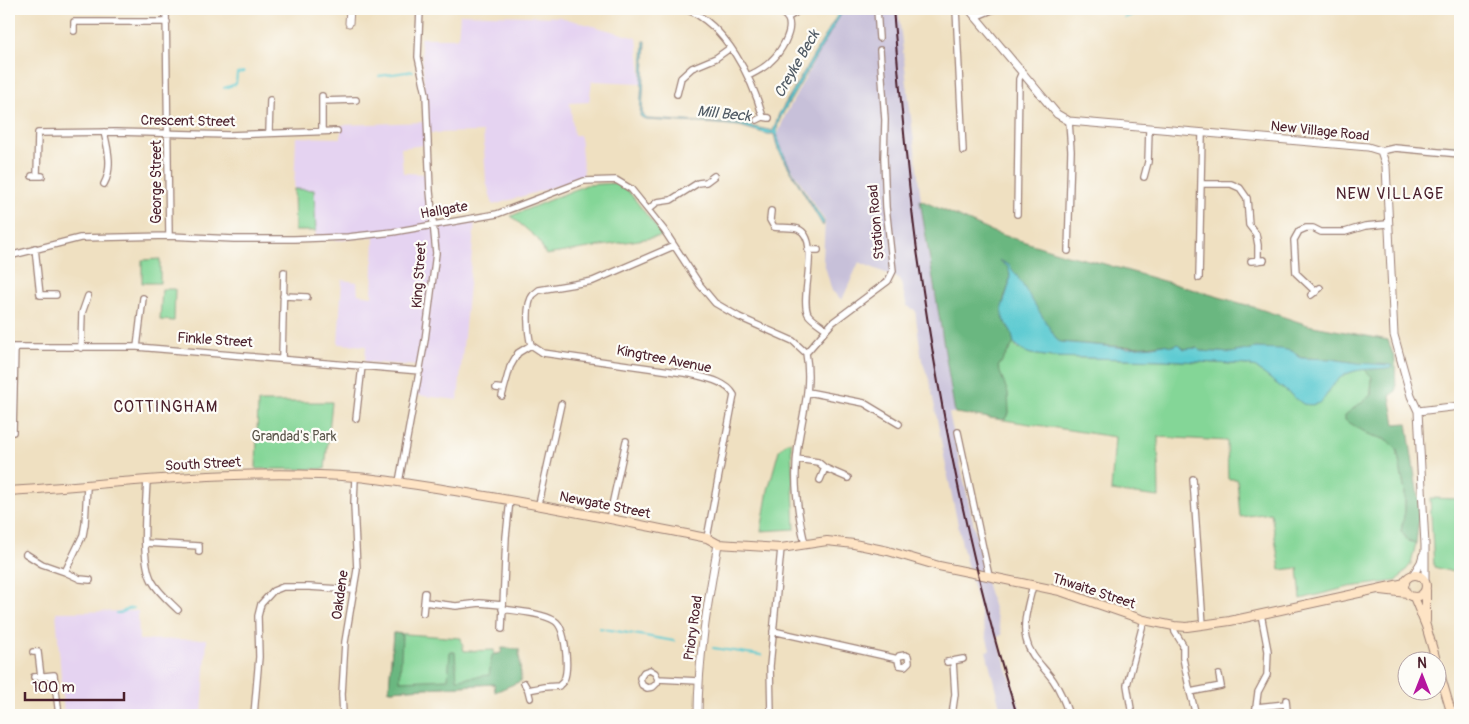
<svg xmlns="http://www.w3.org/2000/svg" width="1469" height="724" font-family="Pangolin,sans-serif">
<rect width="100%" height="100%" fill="#fdfcf7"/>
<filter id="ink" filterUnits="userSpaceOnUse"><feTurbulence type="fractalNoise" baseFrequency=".02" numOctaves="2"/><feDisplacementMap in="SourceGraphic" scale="10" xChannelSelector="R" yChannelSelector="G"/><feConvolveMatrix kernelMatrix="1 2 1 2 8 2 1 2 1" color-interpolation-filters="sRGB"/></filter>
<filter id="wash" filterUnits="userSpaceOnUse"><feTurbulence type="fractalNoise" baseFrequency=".0096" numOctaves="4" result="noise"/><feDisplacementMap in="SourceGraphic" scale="20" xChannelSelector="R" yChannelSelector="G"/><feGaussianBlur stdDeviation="1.12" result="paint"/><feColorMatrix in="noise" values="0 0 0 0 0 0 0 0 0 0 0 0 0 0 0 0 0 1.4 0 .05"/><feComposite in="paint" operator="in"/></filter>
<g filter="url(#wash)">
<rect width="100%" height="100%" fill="#efe0c1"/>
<path fill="#e5d3f1" d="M460 14 560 17 637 38 642 83 592 81 589 102 570 103 574 135H580L584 178 493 205 486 181 483 132 425 133V145L401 148 403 173 426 174 432 228 475 221 458 400 416 395 419 366 365 362 366 346 338 344 342 280 357 282 358 294 372 296 374 236 343 240 316 239 314 190 294 189 296 137 341 138V125L425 122 423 65 420 38H458Z
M138 611 139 640 207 639 202 715H64L56 612Z"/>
<path fill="#c7c0d9" d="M842 9H898L925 234 955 413H949L987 585 1002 635 997 637 1022 715H1002L986 651 990 650 963 549 948 477 930 382 922 361 915 310 907 306 900 279 859 262 842 300 832 291 823 259 825 221 775 142 785 116Z"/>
<path fill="#84d697" stroke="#677a61" d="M616 183 629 192 663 236 546 255 538 239 511 216 586 185Z
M294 189 314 190 316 231H295Z
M160 259V283H142V260Z
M162 289H175L174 321 160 320Z
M1014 343 1017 348 1031 354 1052 357 1165 360 1249 365 1256 368 1303 403C1328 409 1326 387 1340 377 1347 373 1356 371 1364 368L1372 377 1368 434 1387 440 1397 450 1405 492V511L1401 531 1408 541 1416 543 1411 564 1397 581 1349 587 1301 599 1298 568 1280 570 1271 513 1240 517 1237 479H1228L1227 441 1158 437 1159 497 1111 491 1115 437 1004 420 1009 413 998 367Z
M258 402H332L325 469H256Z
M787 442H791L795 529 761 531 768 490 779 450Z
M1430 498 1460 499V574L1434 567Z
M393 633 461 638 464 651 494 650 495 684 389 690Z"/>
<path fill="#6bb780" stroke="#5a6b56" d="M920 200 993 232 1067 255 1101 263 1257 308 1308 325 1388 340 1395 360 1396 391 1390 396 1395 424 1407 423 1420 511 1416 543 1408 541 1401 531 1405 511V492L1397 450 1387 440 1368 434 1345 420V415L1371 395 1372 377 1358 363 1331 359 1301 358 1292 351 1256 348 1231 353 1200 351 1197 348 1184 349 1176 345C1170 347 1166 344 1161 344 1127 350 1094 344 1060 342L1057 341 1010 270 1009 285 1004 298 1003 318 1011 331 1014 343 998 367 1008 393 1009 413 1004 420 955 413Z
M393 633 402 634 400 681 448 679 450 652H455L457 679 489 675 492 655 501 653 502 648 519 649 521 681 495 692 494 684 389 690Z"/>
<path fill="#5dcbd2" stroke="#54757e" d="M841 9H844L787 106C783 113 777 122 777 130 777 153 811 202 824 222L823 226 778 149 774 134H767L740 126 719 124 646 120 640 116 644 41H646L642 112 644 116 647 119 740 124 773 131 779 114Z
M999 260 1009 265 1017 276 1057 340 1060 342 1128 348 1154 346 1163 344 1172 346 1179 344 1184 349 1197 348 1200 351 1231 353 1256 348 1281 349 1292 351 1301 358 1331 359 1358 363 1391 365 1392 367C1374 371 1356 366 1340 378 1324 390 1328 409 1303 404L1256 368 1249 365 1165 360 1052 357 1031 354 1023 351 1014 343 1011 331 1003 318 1002 307 1009 285 1010 274 1008 267Z"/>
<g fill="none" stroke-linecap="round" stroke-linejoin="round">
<path stroke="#5dcbd2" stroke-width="2" d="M1124 18 1146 9
M379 76 413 71
M224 88 236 84 237 73 244 72
M1440 146 1460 147
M116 613H121L127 609 134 608
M599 628 674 641
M713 648 761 655"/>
</g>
</g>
<g filter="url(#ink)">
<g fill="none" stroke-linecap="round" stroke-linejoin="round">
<g stroke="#9c8076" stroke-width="8">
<path id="minor" d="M166 9 169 236
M686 9C726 25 752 78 763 117
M877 9 879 38
M956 9 963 151
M975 17 994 9
M787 18 795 13
M74 31V22H167
M748 76C756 72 765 68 771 61 780 53 794 31 788 19 786 15 780 12 776 9
M677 94 681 78 692 68 716 58 730 48
M322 96V131
M322 101 356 100
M757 120 763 117 769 118
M104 132C108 149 113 168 104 184
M269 132 270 100
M1381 151 1395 148 1460 154
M32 176H42
M37 176 38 133 116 132 229 135 337 131
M1144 177 1148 162 1149 129
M1201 184H1231L1240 188 1247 198 1249 225 1256 234 1258 245V261
M648 210 657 202 671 200 698 183 706 182 714 176
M771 211 770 220 774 227C781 228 791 227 798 229 822 239 799 297 808 314 811 319 821 325 826 329
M1017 214 1019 79 1022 72
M35 248 40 295H56
M808 250H818
M1068 251 1071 151 1069 121
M9 256 80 238 169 236 234 239H294L348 237 393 232 497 214 584 181 616 180 631 189 648 210 664 230 700 285 715 303 739 317 793 341 806 353
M1251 261 1264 260
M1199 278 1202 134
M1316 292 1296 273 1294 240 1299 231 1306 228H1313L1321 232H1345L1365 226 1387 224
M1311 295 1320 288
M283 296 307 297
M531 345C528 334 525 304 533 295 534 294 538 291 539 290L593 281 674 246
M9 347H137L420 371
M137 347 143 298
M81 348 82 313 88 296
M806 353 833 322 888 281 893 271 886 207 884 158 885 120 880 50
M282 358 284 272
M496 388 504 389
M808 392 864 403 899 424
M502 396 510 367 518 353 531 345 543 353 691 374C706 378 726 381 734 395L707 538
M356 419 362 366
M13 432 15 347
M958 432 989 576
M797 459 818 462 825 468 848 478
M1193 479 1203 625
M147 480C146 506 140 559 152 581 158 592 169 601 178 610
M820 480 825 468
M399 482 425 340 436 253 430 191 426 94 418 57 420 9
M539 504 561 404
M609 519 626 441
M145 543 199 546V552
M805 544C797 510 793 479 798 445 803 412 812 386 806 353
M26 554 42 564 65 572 83 535 85 524 87 486
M65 572 80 579 90 580
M1033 585C1029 602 1022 622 1026 639 1030 657 1043 666 1053 680 1060 690 1065 703 1069 715
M424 602 456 606 480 603 502 605
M502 609C517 611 543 613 555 621 566 628 569 669 564 680 563 683 560 684 559 686L544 687 528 690
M423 613 425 593
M1174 626 1175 632 1183 645V658L1190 692 1196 715
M502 629 506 537 510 500
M773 631 898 659 899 665 905 666 909 662 908 656 905 655 899 656 898 659
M33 652H38L41 677
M947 662 963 659
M34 677 54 675 59 715
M658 679 655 673 650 670 644 672 640 678 642 685 647 688 653 687 657 683 658 679 698 681
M524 683 528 690 530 698
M1190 692 1221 686 1219 675
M1286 700 1287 711
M1257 707 1286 704
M1451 710 1460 711
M254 715 259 657 258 616 261 604 273 591 283 587H309L354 590
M343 715 342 694 345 642 357 570 354 504 355 477
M771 715 770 666 781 548
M952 715 955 694 953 661
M1132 715 1127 685 1144 620
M1255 715 1258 692 1267 675 1268 651 1261 614"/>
</g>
<g stroke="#9c8076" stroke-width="9">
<path id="tertiary" d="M969 9 1057 114 1069 121 1368 147 1381 151 1386 166 1394 335 1411 396 1418 411 1425 545V581
M349 23 350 9
M1418 411 1460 406
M1413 575 1421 562 1423 555
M698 715C698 657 708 601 718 544"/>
</g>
<g stroke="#9c8076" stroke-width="10">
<path id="secondary" d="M9 491C124 483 240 468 356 477 392 480 427 487 461 492 544 505 625 522 707 538L718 544 781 548 827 541 854 544 888 551 939 566 1060 591 1144 620 1174 626 1187 627 1230 621 1405 583
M1404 586a11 11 0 1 1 22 0a11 11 0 1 1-22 0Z
M1381 590 1407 593
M1426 590V621
M1414 597 1426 626 1452 715"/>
</g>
<use href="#minor" stroke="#fff" stroke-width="5.5"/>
<use href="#tertiary" stroke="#fff" stroke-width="7"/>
<use href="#secondary" stroke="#fee4c5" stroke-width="8"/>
<path stroke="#4a1f2b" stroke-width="2" d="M893 9C900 89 906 170 917 250 939 406 970 564 1017 715"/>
</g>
</g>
<g text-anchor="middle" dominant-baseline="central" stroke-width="4.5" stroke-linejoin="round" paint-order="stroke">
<g font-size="14" fill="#4a1f2b" stroke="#fdfcf7">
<text transform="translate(188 121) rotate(1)">Crescent Street</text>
<text transform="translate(1320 131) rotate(6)">New Village Road</text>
<text transform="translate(156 182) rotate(-90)">George Street</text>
<text transform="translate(444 210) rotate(-10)">Hallgate</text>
<text transform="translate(876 222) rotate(-95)">Station Road</text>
<text transform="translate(419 275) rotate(-86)">King Street</text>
<text transform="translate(215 340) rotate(4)">Finkle Street</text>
<text transform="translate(664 359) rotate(11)">Kingtree Avenue</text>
<text transform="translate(203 464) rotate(-3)">South Street</text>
<text transform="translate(605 505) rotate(11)">Newgate Street</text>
<text transform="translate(1094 591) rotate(18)">Thwaite Street</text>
<text transform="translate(340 595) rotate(-82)">Oakdene</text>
<text transform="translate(693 628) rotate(-82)">Priory Road</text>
</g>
<g font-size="14" fill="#5b564b" stroke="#fdfcf7">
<text x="294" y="436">Grandad's Park</text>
</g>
<g font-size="15" font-style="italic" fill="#515b65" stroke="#fdfcf7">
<text transform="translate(797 64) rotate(-60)">Creyke Beck</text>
<text transform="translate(724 114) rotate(6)">Mill Beck</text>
</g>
<g font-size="16" letter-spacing="1" fill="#4a1f2b" stroke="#fdfcf7">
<text x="1390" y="194">NEW VILLAGE</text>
<text x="166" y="407">COTTINGHAM</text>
</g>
</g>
<rect width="1469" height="724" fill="none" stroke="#fdfcf7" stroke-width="30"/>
<g transform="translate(1422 676)"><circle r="24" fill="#fdfcf7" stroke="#b5a4a5"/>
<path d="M0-4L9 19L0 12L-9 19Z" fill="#b5179e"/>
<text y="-8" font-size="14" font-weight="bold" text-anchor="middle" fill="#4a1f2b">N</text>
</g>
<path d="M25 692v8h99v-8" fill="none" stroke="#4a1f2b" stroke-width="2.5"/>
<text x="32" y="692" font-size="15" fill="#4a1f2b" stroke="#fdfcf7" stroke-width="4" paint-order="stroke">100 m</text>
</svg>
